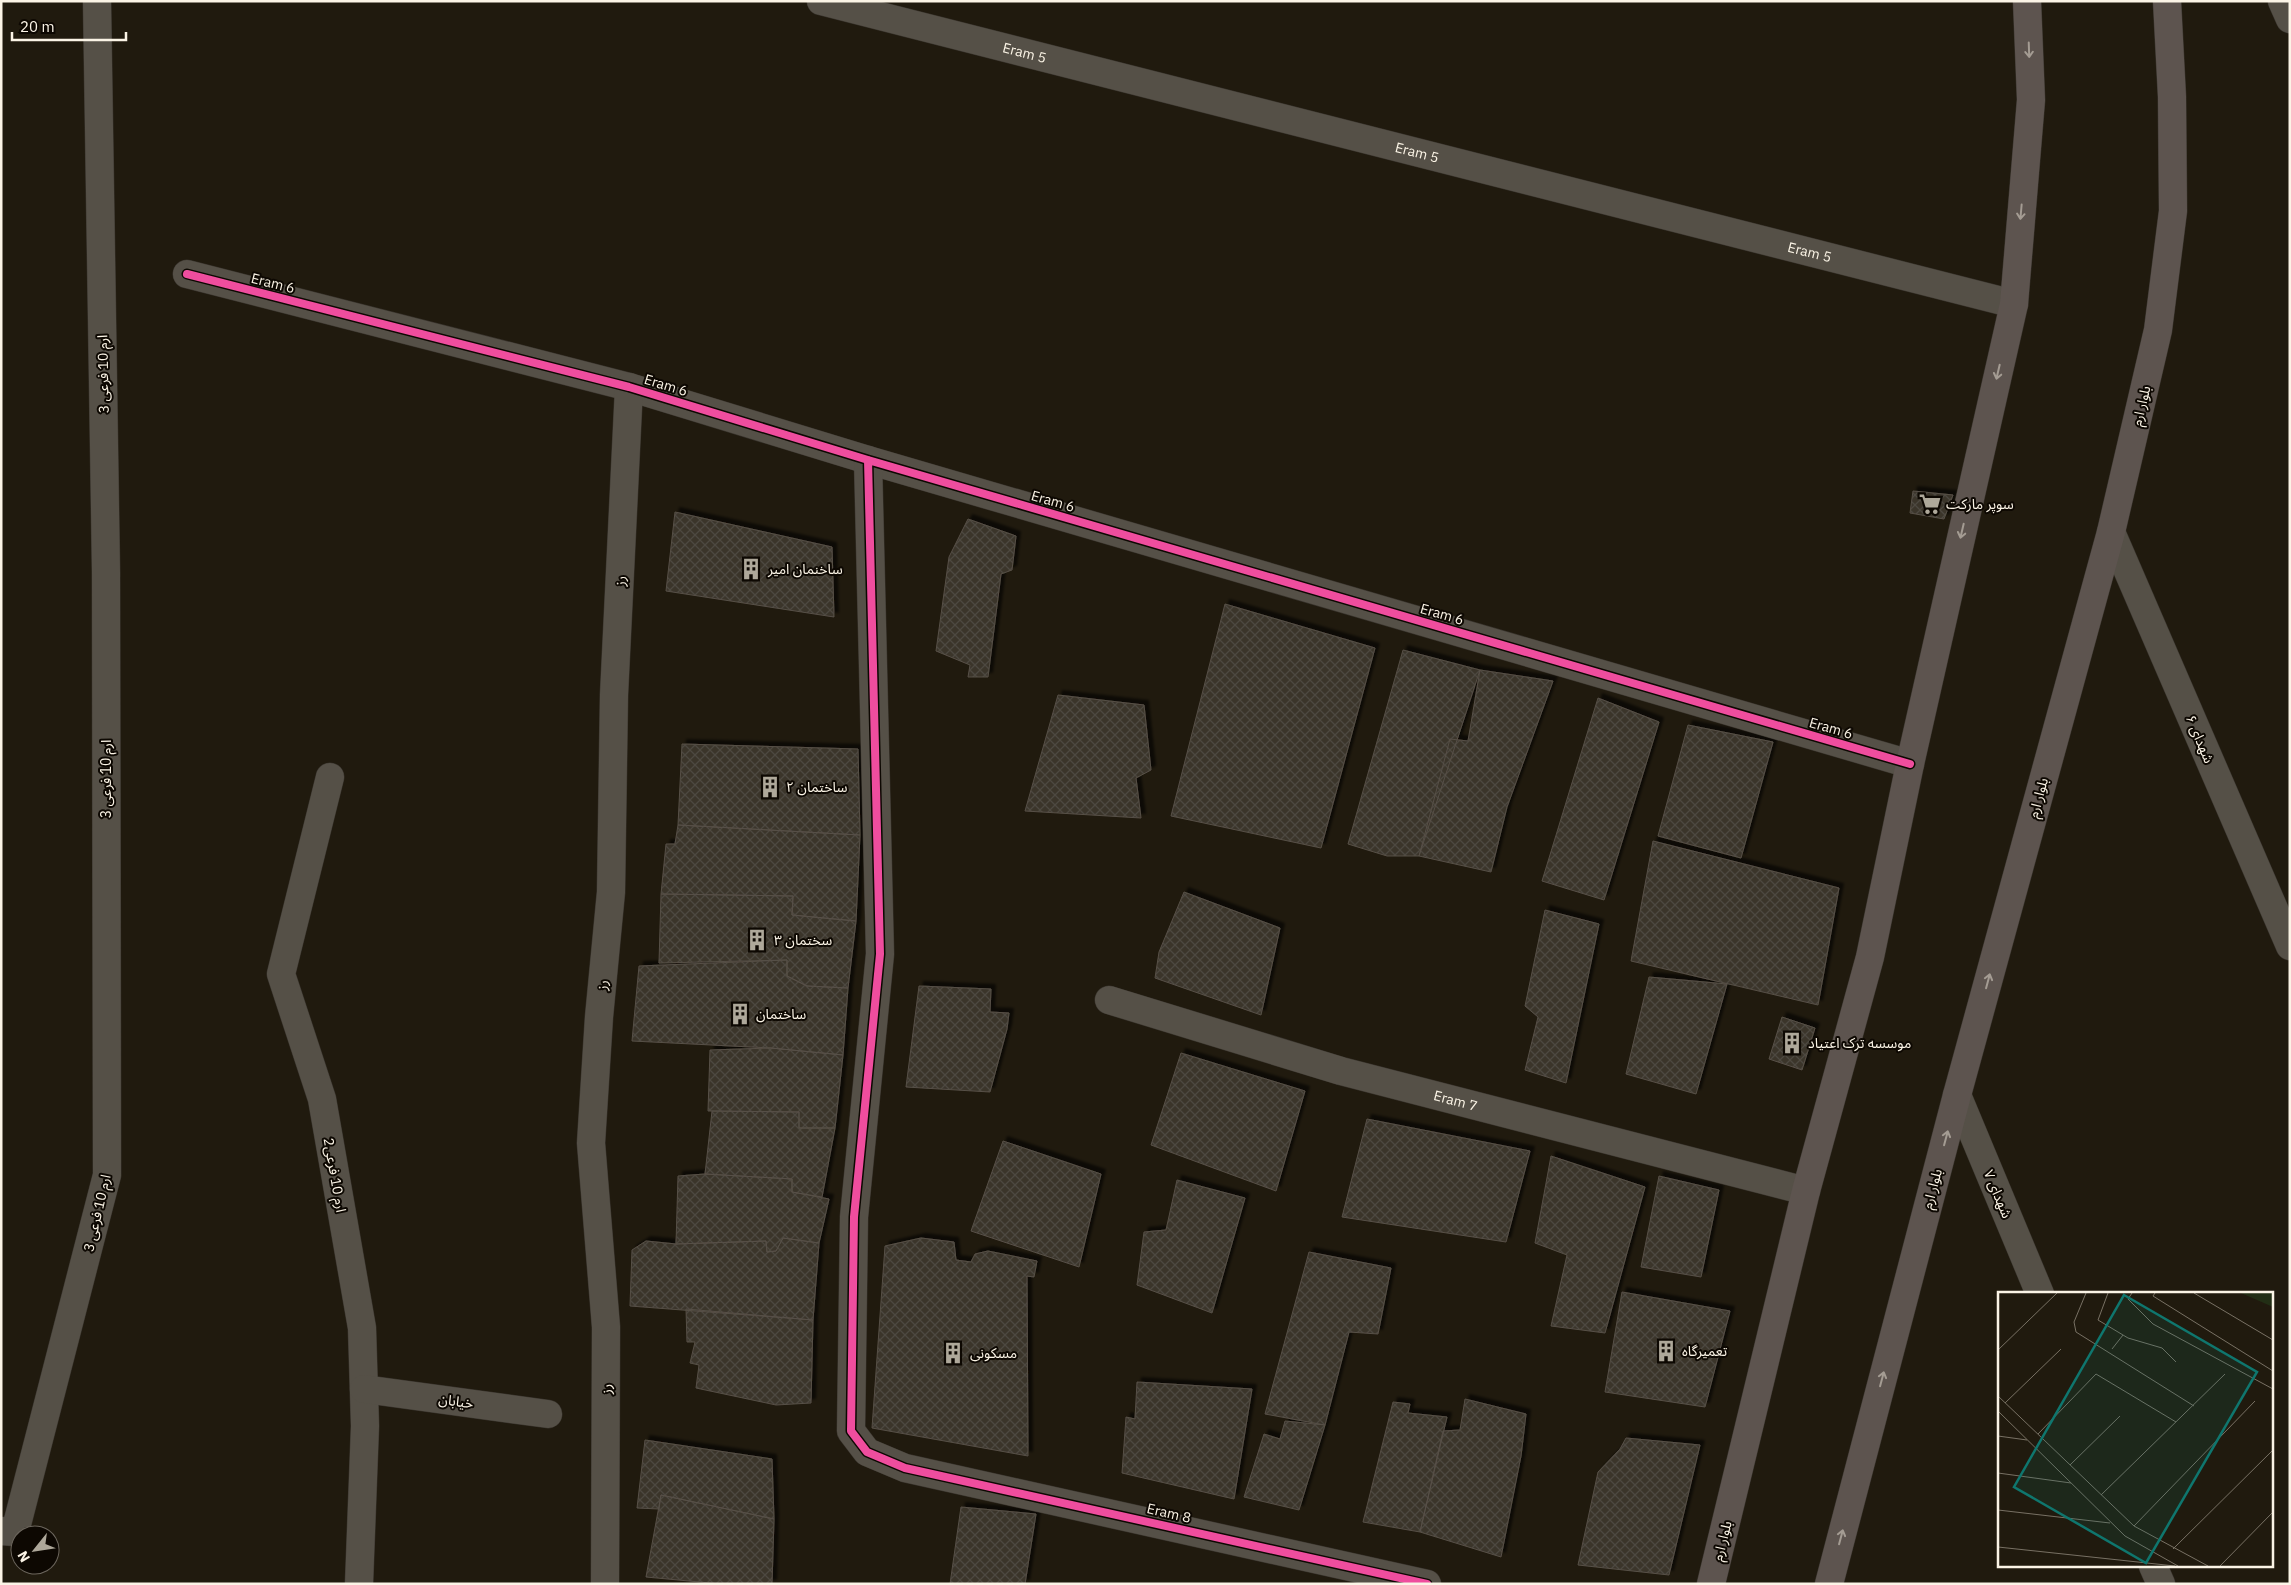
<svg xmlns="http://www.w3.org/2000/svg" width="2291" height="1585" font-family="'IBM Plex Sans','Noto Sans Arabic',sans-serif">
<defs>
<pattern id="building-cross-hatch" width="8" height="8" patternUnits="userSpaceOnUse" patternTransform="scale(1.25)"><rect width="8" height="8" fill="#3a342b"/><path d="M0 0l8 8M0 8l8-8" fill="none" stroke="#4e4840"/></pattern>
<filter id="shadow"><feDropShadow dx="4.5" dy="-4.5" stdDeviation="1" flood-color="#0009"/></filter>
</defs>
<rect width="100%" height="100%" fill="#201a0e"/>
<path fill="url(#building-cross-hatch)" stroke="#575047" filter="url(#shadow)" d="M1913 491 1953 495 1944 519 1910 513Z
M675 512 832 547 834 617 666 591Z
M968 519 1016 536 1012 570 1001 574 988 677H968L970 665 936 651 949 557Z
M1225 604 1375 648 1321 848 1171 816Z
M1403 650 1480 670 1419 856H1387L1348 844Z
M1480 670 1553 681 1507 807 1491 872 1419 856 1450 739 1468 741Z
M1058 695 1144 705 1151 770 1136 778 1141 818 1025 811Z
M1598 698 1659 722 1604 900 1542 881Z
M1688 725 1773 742 1741 858 1658 836Z
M682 744 858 749 860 835 678 825Z
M678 825 860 835 856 921 792 915 793 896 661 894 666 844H675Z
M1653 841 1839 888 1818 1005 1631 961Z
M1184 892 1280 928 1261 1015 1155 978 1159 952Z
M661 894 793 896 792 915 856 921 848 988 807 986 787 976V960L659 963Z
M1545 910 1599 924 1566 1083 1525 1070 1538 1017 1525 1006Z
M787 960V976L807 986 848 988 843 1055 771 1048 632 1041 639 966Z
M1649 977 1727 984 1696 1094 1626 1074Z
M919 986 991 989 990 1012 1009 1013 1007 1029 990 1092 906 1087Z
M1782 1017 1815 1028 1802 1070 1769 1059Z
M771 1048 843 1055 835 1128H799V1112L708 1111 710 1050Z
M1181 1053 1305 1091 1276 1191 1151 1145Z
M712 1111 799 1112V1128H835L822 1197 792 1192V1179L705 1174Z
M1367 1119 1530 1151 1506 1242 1342 1217Z
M1003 1141 1101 1174 1079 1267 971 1231Z
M1551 1156 1645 1187 1605 1333 1551 1326 1567 1255 1535 1243Z
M705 1174 792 1179V1192L829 1199 819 1243 783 1238 776 1251 767 1252 766 1241 676 1244 678 1176Z
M1659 1176 1719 1190 1701 1277 1641 1267Z
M1177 1180 1245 1198 1212 1313 1137 1285 1144 1232 1166 1230Z
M783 1238 819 1243 813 1320 630 1306 632 1250 646 1241 676 1244 766 1241 767 1252 776 1251Z
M921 1238 954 1242 956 1260 971 1262 975 1254 988 1251 1037 1261 1034 1277 1027 1276 1028 1456 872 1428 885 1246Z
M1309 1252 1391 1268 1378 1334 1349 1332 1325 1425 1265 1414Z
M1622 1292 1730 1311 1705 1407 1605 1392Z
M686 1309 813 1320 811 1403 776 1405 696 1388 699 1365 690 1363 695 1342H687Z
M1137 1382 1252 1389 1234 1499 1122 1473 1126 1417 1135 1419Z
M1465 1399 1526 1414 1521 1456 1501 1557 1420 1532 1443 1431 1460 1430Z
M1393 1402 1410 1404 1408 1413 1447 1417 1420 1532 1363 1522Z
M1285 1421 1325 1425 1299 1510 1244 1497 1264 1434 1280 1439Z
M1626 1438 1700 1445 1669 1575 1578 1565 1598 1472 1620 1449Z
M645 1440 772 1459 774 1519 661 1495 659 1509 637 1508Z
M661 1495 774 1519 772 1584H721L646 1577Z
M961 1507 1036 1514 1025 1584H950Z"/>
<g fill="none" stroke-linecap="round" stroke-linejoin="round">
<g stroke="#39342d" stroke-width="29">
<g id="minor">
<path id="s1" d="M821 1 2014 304"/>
<path d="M2282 1 2290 19"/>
<path d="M187 274 629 387 868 460 1910 764"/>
<path d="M868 460 880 954 854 1217 851 1431 867 1452 905 1468 1427 1584"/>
<path d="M2111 532 2290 946"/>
<path d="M330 777 281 974 322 1099 362 1328 365 1426 359 1584"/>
<path id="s2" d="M1109 1000 1341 1071 1806 1191"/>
<path d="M1957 1095 2040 1294"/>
<path d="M364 1389 548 1414"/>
<path d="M1 1531 15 1532 107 1175 106 572 97 1"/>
<path d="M2153 1566 2161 1584"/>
<path d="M605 1584 606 1327 591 1143 599 1017 611 892 614 695 629 387"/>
</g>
</g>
<g stroke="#39342d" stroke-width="29">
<path id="major" d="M1711 1584 1806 1191 1870 957 1910 764 2014 304 2031 100 2027 1
M1829 1584 1957 1095 2111 532 2158 330 2173 211 2172 97 2167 1"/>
</g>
<use href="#minor" stroke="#555047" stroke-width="28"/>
<use href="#major" stroke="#5d544f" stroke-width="28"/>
<g stroke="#0d0802" stroke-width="11">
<path id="cycleway" d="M187 274 629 387 868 460 1910 764
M868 460 880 954 854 1217 851 1431 867 1452 905 1468 1427 1584"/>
</g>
<use href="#cycleway" stroke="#ef4d9e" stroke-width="8"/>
</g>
<defs><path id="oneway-shaft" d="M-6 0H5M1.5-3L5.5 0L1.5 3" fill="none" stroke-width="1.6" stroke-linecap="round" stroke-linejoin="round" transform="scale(1.25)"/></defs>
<g stroke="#a49c93">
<use href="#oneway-shaft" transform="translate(2029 50) rotate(88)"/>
<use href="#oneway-shaft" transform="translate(2021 212) rotate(95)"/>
<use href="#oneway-shaft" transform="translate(1998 372) rotate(103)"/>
<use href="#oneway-shaft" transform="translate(1962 531) rotate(103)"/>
<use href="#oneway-shaft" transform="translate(1988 981) rotate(-75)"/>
<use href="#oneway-shaft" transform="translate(1946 1138) rotate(-75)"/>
<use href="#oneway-shaft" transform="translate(1882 1379) rotate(-75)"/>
<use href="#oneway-shaft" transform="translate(1841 1537) rotate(-75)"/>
</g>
<defs>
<g id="supermarket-bare" transform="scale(1.725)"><path d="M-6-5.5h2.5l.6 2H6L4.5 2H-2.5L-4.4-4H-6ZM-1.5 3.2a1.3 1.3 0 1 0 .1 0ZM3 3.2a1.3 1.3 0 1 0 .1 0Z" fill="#aea89a" stroke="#0d0802" stroke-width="2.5" paint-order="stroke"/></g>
<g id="building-bare" transform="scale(1.725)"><path d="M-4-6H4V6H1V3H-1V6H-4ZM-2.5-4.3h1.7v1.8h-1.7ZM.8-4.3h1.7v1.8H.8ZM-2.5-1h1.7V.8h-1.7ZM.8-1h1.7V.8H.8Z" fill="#aea89a" stroke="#0d0802" stroke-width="2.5" paint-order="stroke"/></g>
</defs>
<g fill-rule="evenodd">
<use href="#supermarket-bare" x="1930" y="504"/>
<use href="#building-bare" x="751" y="569"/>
<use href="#building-bare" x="770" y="787"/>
<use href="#building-bare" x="757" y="940"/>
<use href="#building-bare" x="740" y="1014"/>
<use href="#building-bare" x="1792" y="1043"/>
<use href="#building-bare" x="1666" y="1351"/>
<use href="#building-bare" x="953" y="1353"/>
</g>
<g text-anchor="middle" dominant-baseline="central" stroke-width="4" stroke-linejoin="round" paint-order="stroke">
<g font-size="14" fill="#fbf4e6" stroke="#0d0802">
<text stroke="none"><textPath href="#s1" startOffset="210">Eram 5</textPath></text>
<text stroke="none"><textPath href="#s1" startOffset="615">Eram 5</textPath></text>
<text stroke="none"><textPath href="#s1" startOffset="1020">Eram 5</textPath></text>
<text transform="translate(273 283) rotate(14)">Eram 6</text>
<text transform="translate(103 374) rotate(-91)">ارم 10 فرعی 3</text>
<text transform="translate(666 385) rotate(17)">Eram 6</text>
<text transform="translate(2141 406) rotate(-77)">بلوار ارم</text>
<text transform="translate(1053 501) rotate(16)">Eram 6</text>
<text transform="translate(620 581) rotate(-87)">رز</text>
<text transform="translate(1442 614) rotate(16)">Eram 6</text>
<text transform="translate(1831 728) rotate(16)">Eram 6</text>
<text transform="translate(2200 739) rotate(67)">شهدای ۶</text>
<text transform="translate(106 779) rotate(-90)">ارم 10 فرعی 3</text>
<text transform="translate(2038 798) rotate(-75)">بلوار ارم</text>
<text transform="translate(602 985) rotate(-84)">رز</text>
<text stroke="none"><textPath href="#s2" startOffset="361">Eram 7</textPath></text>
<text transform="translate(335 1175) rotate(80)">ارم 10 فرعی2</text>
<text transform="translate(1932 1189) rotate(-75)">بلوار ارم</text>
<text transform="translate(1998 1194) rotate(67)">شهدای ۷</text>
<text transform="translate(97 1213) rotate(-77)">ارم 10 فرعی 3</text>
<text transform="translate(606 1389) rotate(-90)">رز</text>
<text transform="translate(456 1401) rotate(8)">خیابان</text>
<text transform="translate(1169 1513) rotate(13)">Eram 8</text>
<text transform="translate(1722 1541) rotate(-76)">بلوار ارم</text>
</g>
<g font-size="14" fill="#fbf4e6" stroke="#0d0802" text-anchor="start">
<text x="1946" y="504">سوپر مارکت</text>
<text x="768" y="569">ساخنمان امیر</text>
<text x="786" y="787">ساختمان ۲</text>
<text x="774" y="940">سختمان ۳</text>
<text x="756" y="1014">ساختمان</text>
<text x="1808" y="1043">موسسه ترک اعتیاد</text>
<text x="1682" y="1351">تعمیرگاه</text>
<text x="970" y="1353">مسکونی</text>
</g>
</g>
<g transform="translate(1998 1292)">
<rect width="275" height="275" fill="#201a0e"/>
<path d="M243 1H275V15Z" fill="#222e15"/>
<path fill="none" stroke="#787164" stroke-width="1" d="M88 1 76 30 78 40 196 114M110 1 100 28 130 46 164 56 178 70M134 1 130 7 155 32 275 97M157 1 155 4 275 79M196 1 275 48M114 57 125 43M0 58 59 1M0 104 136 234 210 274M7 111 63 57M0 119 127 244 180 274M40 142 98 82 178 130M0 144 29 148M72 173 122 124M0 181 73 191M103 203 227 82M0 218 112 231M136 234 257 109M0 255 177 274M175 257 275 158M222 274 275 220"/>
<path fill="#0f766e" fill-opacity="0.15" stroke="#0f766e" stroke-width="2.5" d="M126 3 259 80 148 271 16 195Z"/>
<rect width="275" height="275" fill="none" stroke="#fbf4e6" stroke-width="2.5"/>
</g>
<rect width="2291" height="1585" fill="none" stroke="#fbf4e6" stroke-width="5"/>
<g transform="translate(35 1550) rotate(240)"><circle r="24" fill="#0d0802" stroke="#6c665d"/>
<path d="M0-4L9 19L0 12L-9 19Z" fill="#aea89a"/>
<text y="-8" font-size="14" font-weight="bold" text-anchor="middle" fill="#fbf4e6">N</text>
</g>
<path d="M12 32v8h114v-8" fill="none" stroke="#fbf4e6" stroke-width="2.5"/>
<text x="20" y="32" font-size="15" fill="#fbf4e6" stroke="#0d0802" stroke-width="4" paint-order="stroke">20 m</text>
</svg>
